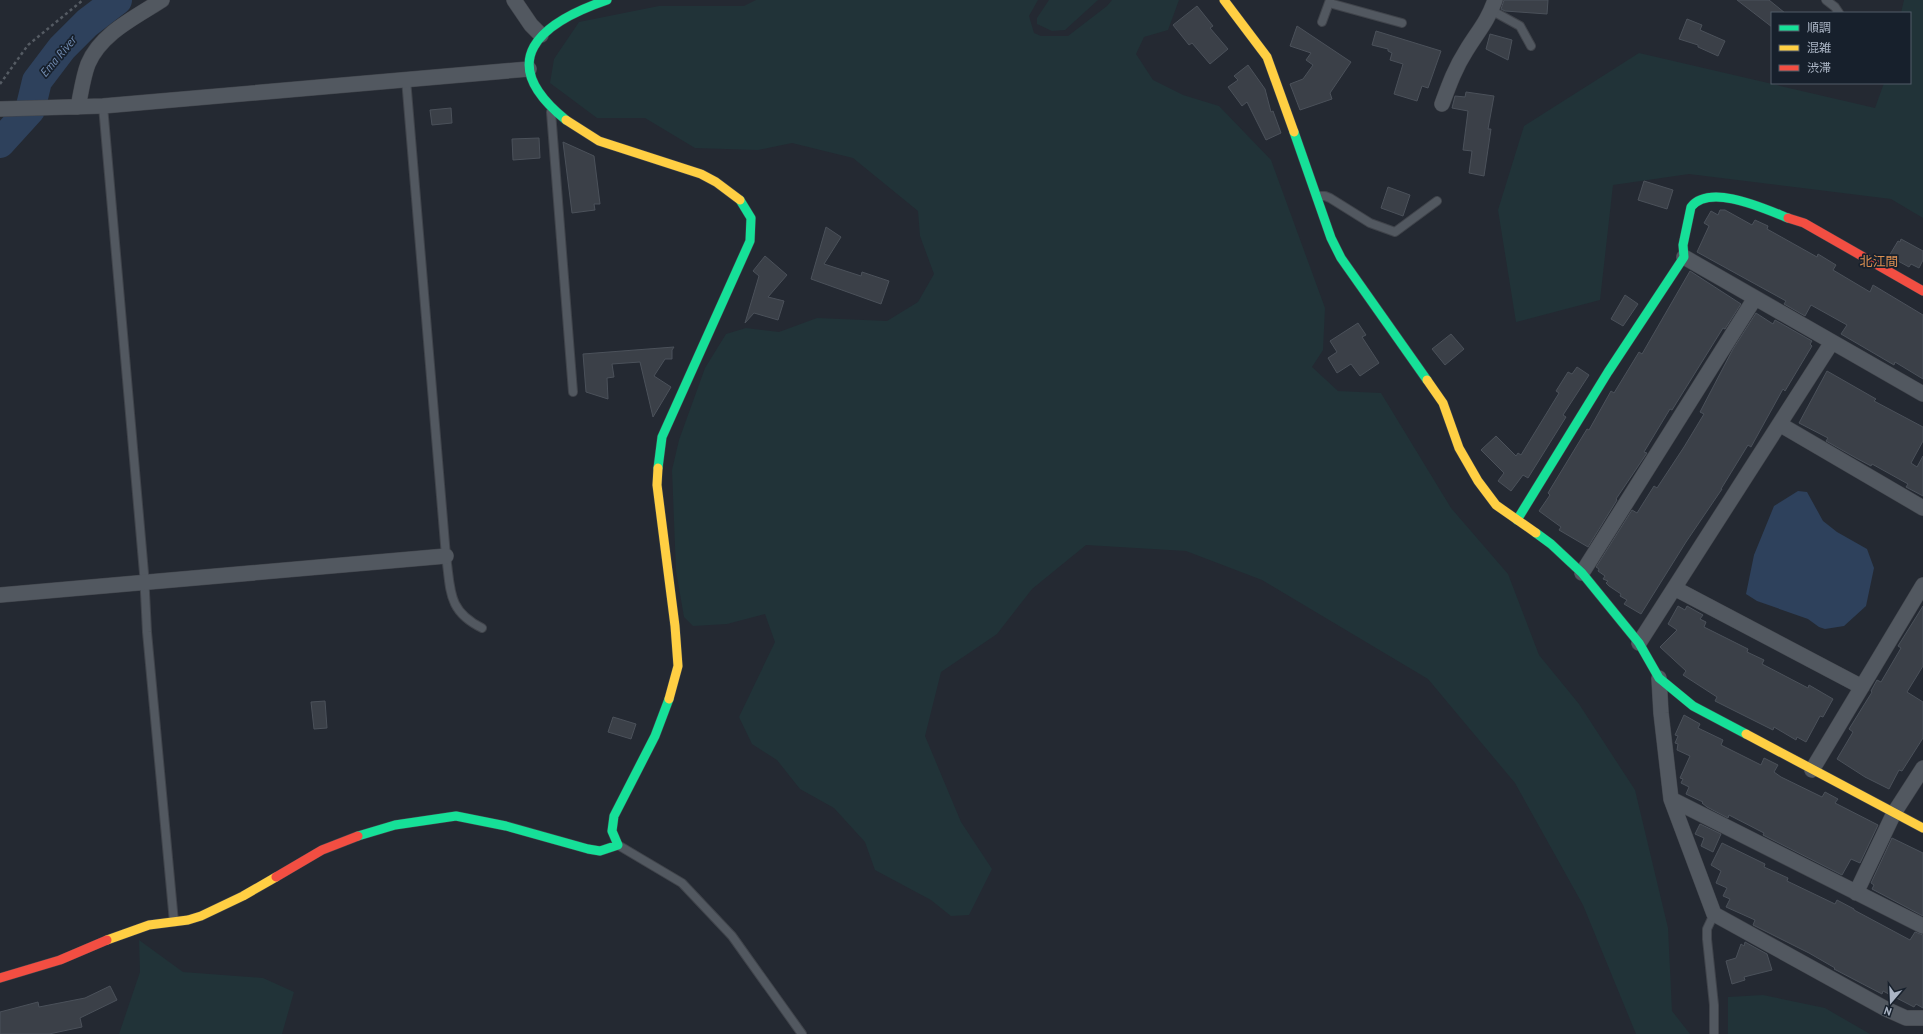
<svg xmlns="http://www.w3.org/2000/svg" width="1923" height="1034" font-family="'PT Sans','Noto Sans JP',sans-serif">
<rect width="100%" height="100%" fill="#242932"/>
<path fill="#213338" d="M756 0H1038L1029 16 1034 33 1041 36H1068L1107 6 1112 0H1179L1168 30 1144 37 1136 54 1153 80 1183 95 1219 106 1271 160 1325 308 1323 350 1312 367 1338 391 1381 393 1451 508 1508 574 1539 655 1579 704 1635 790 1668 928 1672 1011 1690 1034H1636L1583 905 1515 783 1428 679 1262 580 1186 551 1086 545 1032 589 997 634 941 672 925 736 961 822 992 869 969 915 951 916 931 900 875 870 865 842 834 808 800 789 777 760 752 744 739 717 775 642 765 614 727 624 693 626 684 617 676 571 672 470 679 440 705 368 726 334 746 328 779 332 817 318 887 321 918 302 934 274 920 236 918 211 853 158 792 143 758 150 695 148 645 118H597L550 83 554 59 579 22 659 6H744Z
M1049 0H1098L1065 30 1052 31 1037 24V18Z
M1904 0H1923V218L1891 199 1689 174 1613 185 1600 300 1516 322 1498 210 1524 126 1639 53 1875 108 1884 83H1910V13H1901Z
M139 940 183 972 263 978 294 992 282 1034H119L140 972Z
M1763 995 1825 1008 1870 1034H1728V997Z"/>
<path fill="#2e415c" d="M1798 491 1807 492 1823 521 1837 532 1867 549 1874 568 1866 606 1844 626 1825 629 1819 627 1808 619 1757 601 1746 594 1754 555 1774 506Z"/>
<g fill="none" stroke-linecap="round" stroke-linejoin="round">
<path stroke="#2e415c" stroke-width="30" d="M0 143 30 110 37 81 62 48 87 23 117 0"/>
</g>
<path fill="#3b4048" stroke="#4b515a" d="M1504 0H1548L1547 14 1505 11 1501 9Z
M1737 0H1769L1785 13H1772V27Z
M1197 6 1213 26 1210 28 1228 49 1210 64 1192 43 1189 45 1173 25Z
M1687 19 1702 25 1700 30 1725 41 1718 56 1698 47V45L1679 39Z
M1297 26 1351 62 1330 93 1332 99 1300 110 1290 84 1303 79 1313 65 1306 60 1311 53 1290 46Z
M1376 31 1441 51 1428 88 1422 86 1417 101 1394 94 1403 64 1390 60 1392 53 1388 51V49L1372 45Z
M1490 34 1512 40 1508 60 1486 49Z
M1248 65 1265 89 1271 112 1273 111 1281 133 1266 140 1247 102 1242 106 1228 87 1238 80 1234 76Z
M1466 92 1494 96 1488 129H1491L1484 176 1469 173 1472 151 1463 150 1468 111 1452 108 1455 96 1465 97Z
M451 108 452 123 432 125 430 110Z
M539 138 540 158 513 160 512 139Z
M563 142 594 156 600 204H594L595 210 572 213Z
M1644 181 1673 190 1667 209 1638 200Z
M1388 187 1410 195 1403 216 1381 208Z
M1720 210H1725L1752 225 1755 220 1768 226 1767 229 1817 257 1818 254 1836 265 1833 270 1870 292 1873 285 1923 315V379L1895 362 1894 365 1841 334 1847 325 1811 305 1805 316 1784 304 1786 301 1697 252 1709 226 1704 223 1711 211 1718 215Z
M826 227 841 237 824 264 861 276 862 272 889 281 881 304 811 279Z
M1901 239 1923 251V260L1919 268 1911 264 1909 267 1889 256 1898 241 1900 242Z
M765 256 787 275 768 297 784 301 778 320 754 313 745 323 759 276 753 271Z
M1690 271 1741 304 1725 329 1723 328 1672 410 1670 409 1644 452 1647 453 1616 499 1617 500 1588 547 1559 530 1561 527 1539 511 1550 495 1548 493 1587 429 1589 430 1611 391 1614 393 1639 352 1642 354Z
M1625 295 1638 304 1623 326 1611 319Z
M1756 313 1773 324 1775 320 1812 341 1810 344 1812 346 1785 391 1783 389 1751 447 1748 445 1721 489H1722L1686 542 1641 614 1624 604 1627 600 1620 596 1621 594 1609 586 1606 583 1608 581 1603 579 1605 576 1598 571 1599 569 1596 567 1632 510 1637 513 1654 486 1657 488 1684 447 1704 414 1700 412 1733 349Z
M1358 323 1366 335 1362 337 1379 363 1360 376 1351 364 1337 373 1328 358 1337 352 1330 341Z
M1451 334 1464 349 1445 365 1432 349Z
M674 347 672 350V359H665L654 376 671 387 653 417 640 362 612 364 614 377 607 378 608 399 586 392 583 354Z
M1577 367 1589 375 1563 415 1566 417 1528 478 1523 475 1511 491 1498 481 1504 473 1481 450 1496 436 1516 456 1518 453 1521 455 1559 393 1556 391 1568 372 1572 374Z
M1827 371 1876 399 1874 401 1923 427V441L1911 463 1917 467 1923 456V496L1906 487 1908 484 1872 464 1871 466 1856 458 1826 441 1828 438 1799 423Z
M1678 606 1685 610 1687 606 1703 615 1700 619 1706 622 1704 627 1748 649 1747 652 1764 660 1762 664 1808 688 1809 685 1833 699 1823 717 1820 716 1806 742 1797 737 1796 740 1774 727 1773 730 1715 701 1717 697 1683 675 1686 671 1660 647 1677 630 1668 624Z
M1923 606V666L1907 692 1923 702V738L1902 771 1899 770 1889 789 1865 777 1837 759 1853 732 1849 729 1872 692 1871 691 1877 680 1881 682 1901 648 1898 646Z
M325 701 327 728 314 729 311 702Z
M1684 715 1700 724 1698 728 1723 740 1721 745 1761 765 1764 758 1778 765 1774 772 1781 777 1822 797 1825 792 1838 799 1835 803 1878 825 1860 863 1851 859 1842 875 1763 835 1764 833 1729 815 1728 818 1707 807 1702 803 1703 802 1686 794 1689 787 1681 783 1683 779 1680 778 1690 756 1677 750 1678 744 1675 743 1678 736 1675 735Z
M613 717 636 724 631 739 608 732Z
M1700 824 1721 834 1713 852 1701 846 1704 838 1695 834Z
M1892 838 1923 853V916L1872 889 1874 885 1871 883Z
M1722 843 1765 864 1764 867 1788 878 1787 881 1835 904 1837 900 1854 909V910L1910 940 1915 932 1923 935V1008L1916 1004 1914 1007 1883 991 1882 994 1834 969 1835 968 1809 953 1753 925 1755 920 1726 907 1730 899 1723 896 1727 888 1716 883 1721 871 1711 865Z
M1745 942 1767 954 1772 970 1744 977 1745 980 1732 984 1726 961 1736 958 1741 944 1744 946Z
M110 986 117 1000 80 1018 82 1027 49 1034H0V1012L38 1002 39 1007 85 998Z"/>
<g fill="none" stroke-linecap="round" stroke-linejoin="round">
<g stroke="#40444b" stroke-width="10">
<path id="lane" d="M1826 0 1835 7 1839 13
M1329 3 1402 23
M1491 10 1520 26 1531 46
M1322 22 1330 0
M406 79 446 556C451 590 447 611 482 628
M103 106 144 573 147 632 174 922
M551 112 573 392
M1317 196H1325L1330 198 1370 223 1395 232 1437 201
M618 845 682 883 732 936 802 1034
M1714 1034V1005L1707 939V929L1714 914"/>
</g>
<g stroke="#40444b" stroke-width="16">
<path id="street" d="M514 0 531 25 541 35
M1442 104C1449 85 1455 68 1466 51 1478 31 1487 23 1495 0
M78 107C81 93 83 77 88 64 101 33 136 17 162 0
M0 109 103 106 529 69
M1684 257 1923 394
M1781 425 1923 508
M1582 573 1755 298
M1676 589 1862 687
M0 595 446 556
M1639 643 1832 342
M1659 678 1661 713 1671 799 1714 914 1886 1009 1906 1018H1923
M1812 770 1923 585
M1671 799 1923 926
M1856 893 1894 813 1923 768"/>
</g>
<g stroke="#40444b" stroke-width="10">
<path id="fast" d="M566 120C493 61 540 23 607 0
M1294 132 1331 238 1341 258 1427 380
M658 468 662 437 750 241 751 218 740 200
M1517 520 1608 372 1684 257 1683 245 1691 207C1710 183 1765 209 1788 218
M1536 533 1551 544 1582 573 1639 643 1659 678 1693 706 1746 734
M358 836 395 825 456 816 506 826 588 849 600 851 618 845 612 831 614 816 655 736 669 699"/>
</g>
<g stroke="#40444b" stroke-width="10">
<path id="slow" d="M1224 0 1267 57 1294 132
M566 120 599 141 701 174 716 182 740 200
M1427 380 1443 403 1459 448 1478 481 1496 505 1536 533
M658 468 657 485 675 626 678 666 669 699
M1746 734 1923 828
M107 940 149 925 188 920 201 916 243 896 276 877"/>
</g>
<g stroke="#40444b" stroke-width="10">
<path id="jam" d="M1788 218 1804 223 1923 291
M276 877 322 850 358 836
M0 978 60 960 107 940"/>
</g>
<path stroke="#555b63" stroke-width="2.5" stroke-dasharray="3 3" stroke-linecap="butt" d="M0 84 28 45 83 0"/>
<use href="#lane" stroke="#525860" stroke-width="8"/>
<use href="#street" stroke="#525860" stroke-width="15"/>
<use href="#fast" stroke="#16e098" stroke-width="9"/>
<use href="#slow" stroke="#ffcf43" stroke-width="9"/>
<use href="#jam" stroke="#f24e42" stroke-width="9"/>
</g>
<g text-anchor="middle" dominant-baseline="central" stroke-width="3.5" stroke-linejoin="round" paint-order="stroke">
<g font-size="12" font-style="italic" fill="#718bb0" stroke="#17202c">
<text transform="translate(58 56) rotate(-50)">Ema River</text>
</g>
<g font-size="13" fill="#da8f51" stroke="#17202c">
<text x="1879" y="261">北江間</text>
</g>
</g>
<rect x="1771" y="12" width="140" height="72" fill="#17202c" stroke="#525c69"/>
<rect x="1779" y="25" width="20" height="6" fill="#16e098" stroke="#525c69"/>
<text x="1807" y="32" font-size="12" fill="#abb5c5">順調</text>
<rect x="1779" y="45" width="20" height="6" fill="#ffcf43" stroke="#525c69"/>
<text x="1807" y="52" font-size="12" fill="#abb5c5">混雑</text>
<rect x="1779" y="65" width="20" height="6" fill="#f24e42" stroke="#525c69"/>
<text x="1807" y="72" font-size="12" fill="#abb5c5">渋滞</text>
<g transform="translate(1891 1002) rotate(199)" stroke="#17202c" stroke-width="3" paint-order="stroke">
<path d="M0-3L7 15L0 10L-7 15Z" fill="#abb5c5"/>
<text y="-6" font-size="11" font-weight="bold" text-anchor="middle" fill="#abb5c5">N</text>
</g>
</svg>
